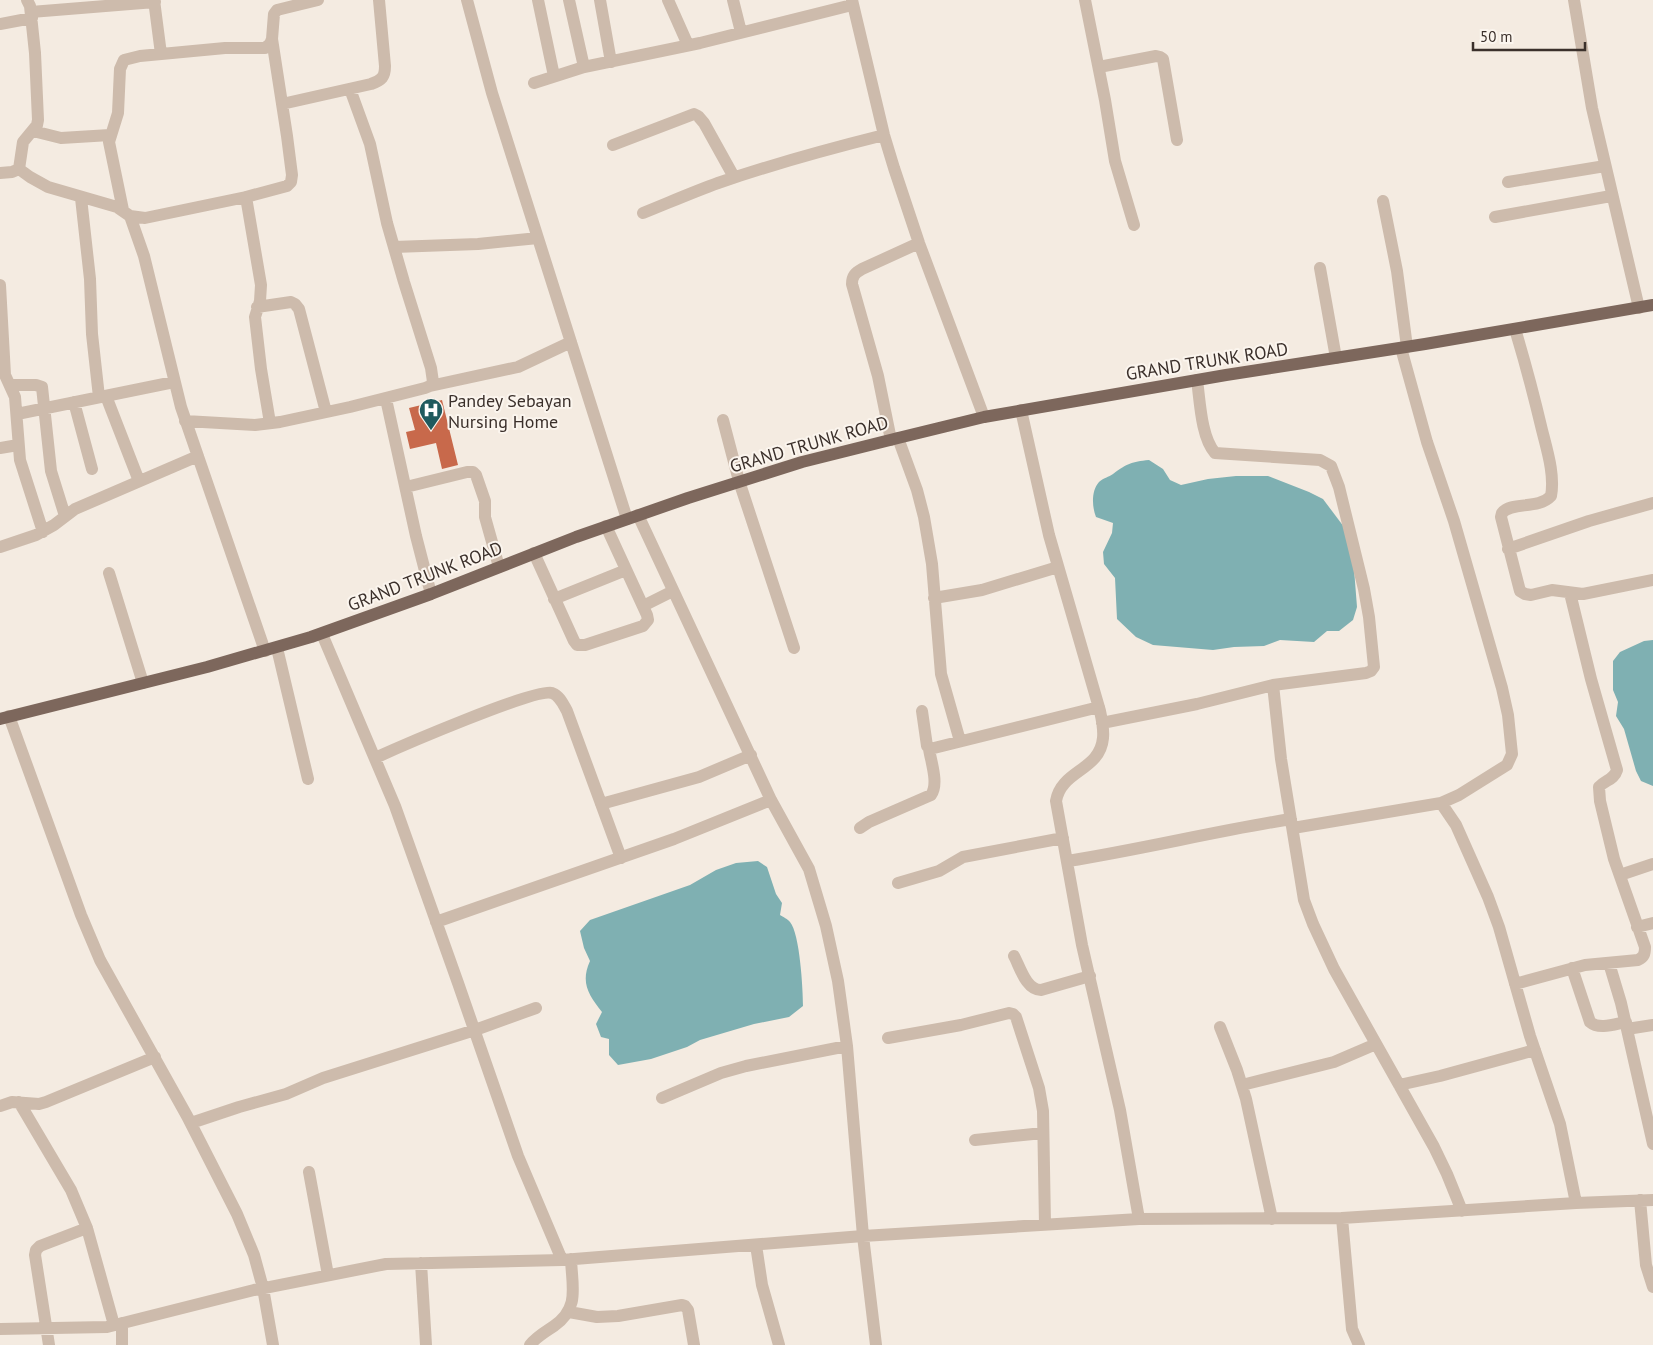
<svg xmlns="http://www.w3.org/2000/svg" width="1653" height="1345" font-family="'PT Sans',sans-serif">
<rect width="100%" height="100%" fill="#f4ebe1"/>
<path fill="#7fb0b2" d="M1149 460 1163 469 1170 480 1181 485 1208 479 1236 476H1268L1309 492 1323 499 1344 527 1354 569 1357 607 1353 620 1339 631H1327L1314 642 1280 640 1264 646 1234 647 1213 650 1153 645 1136 637 1117 619 1115 578 1104 564 1103 552 1112 533 1113 523 1096 517C1092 507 1091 491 1099 482 1103 478 1109 477 1113 474 1128 463 1131 462 1149 460Z
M1653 640V786L1641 781 1636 771 1624 729 1616 716 1618 702 1613 690V661L1620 652 1644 641Z
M758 861 767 867 776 894 782 903 780 915C783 917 788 919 790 922 800 934 803 989 803 1006L789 1017 754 1024 700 1040 687 1047 651 1059 618 1065 609 1055V1039L601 1037 596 1024 602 1012C589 995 580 983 590 961L584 948 580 931 590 920 690 885 716 870 736 863Z"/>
<path fill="#c8694b" d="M442 400 458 465 442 469 436 443 410 449 406 432 415 430 409 408Z"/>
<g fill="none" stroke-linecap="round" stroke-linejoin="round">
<path stroke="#cdbbac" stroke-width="12" d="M154 0 161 54
M467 0 492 93 627 519
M538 0 554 76
M569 0 584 67
M600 0 611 62
M668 0 688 45
M733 0 741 32
M852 0 884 135 894 168 919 243 984 417
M1085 0 1105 100 1115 161 1134 225
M1574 0 1592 108 1639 308
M31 12 155 2
M0 24 32 18
M1099 67 1156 56 1160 57 1163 59 1177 140
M534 83 584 67 700 43 852 5
M282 104 371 84C382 80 385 77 385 66L379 0
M33 131 61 138 110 135
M613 145 694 114 698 116 704 123 734 177
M19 169 30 177 48 187 117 207 130 216 145 218 246 197 287 186 291 182 292 175 287 136 272 39
M0 173 12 172 19 169 23 142 37 125 38 120 35 53 30 6 27 0
M1508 182 1605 166
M246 197 261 285 260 301 255 317 261 369 270 423
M81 198 90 279 92 334 99 397
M1383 201 1397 271 1407 347
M123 210 109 142 118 113 120 69 124 60 140 56 225 48H265L270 44 272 39 274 14 277 10 318 0
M643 213C668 203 693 192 718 183 773 164 828 149 884 135
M130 216 144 256 181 407 265 651
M1495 217 1611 196
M394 247 478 244 538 238
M1320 268 1336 358
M0 285 5 375 15 397 20 460 43 532
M257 307 291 302 295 304 299 309 326 412
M1515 329C1525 362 1534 396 1542 430 1547 450 1555 475 1551 496 1538 510 1512 501 1502 513L1501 517 1520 591 1525 594 1531 595 1552 590 1583 594 1653 580
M10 385H36L42 387 51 471 65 516
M430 386 518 367 571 342
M106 396 139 481
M386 399 416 536 431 594
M74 402 92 469
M1021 410 1049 535 1100 711C1102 720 1104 729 1103 738 1100 771 1061 770 1056 801L1082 945 1120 1110 1139 1219
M17 414 174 382
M723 420 739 481 794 648
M185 421 255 425 280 422 350 407 425 388 430 386 433 382 431 368 404 282 387 223 370 144 350 89
M898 438 917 490 924 517 932 564 941 674 960 741
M891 440 878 376 852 284C852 276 855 273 862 269L919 243
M0 448 18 445
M406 487 467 472H473L476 475 485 501V517L499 567
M638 515 771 800 809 869 826 926 838 981 847 1046 863 1236 876 1345
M0 547 36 535 54 525 75 509 198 456
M1508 549 1589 521 1653 503
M534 553 574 641 577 645H585L643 626 648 620 647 615 606 526
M109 573 143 683
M934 598 982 590 1058 567
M554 599 626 570
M643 606 673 591
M322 634 395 806 458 983 518 1156 562 1260
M277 648 308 779
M1273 685 1281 759 1304 900 1313 924 1334 969 1434 1147 1447 1174 1462 1211
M922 711 927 746 930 749 1099 707
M9 716 81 915 100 960 187 1116 237 1214 254 1255 263 1288 273 1345
M1102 723 1197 704 1273 685 1366 673 1371 671 1374 667 1369 617 1364 589 1339 487 1331 466 1320 460 1215 453C1201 437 1200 401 1197 380
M375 758C399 747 535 688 552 693 560 696 563 704 567 711L621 858
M1441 803 1456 825 1488 897 1499 927 1530 1036 1560 1124 1576 1203
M601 804 699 777 751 755
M860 828 869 822 931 795C939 784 931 762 929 749
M1293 828 1441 803 1459 795 1507 765 1512 754 1508 715 1502 688 1454 521 1427 442 1401 348
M1068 861C1143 849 1216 831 1291 819
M1620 875 1653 864
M898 883 939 871 963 857 1063 838
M436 922 674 839 771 800
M1637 927 1653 923
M1014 956C1020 967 1026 990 1041 990L1090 976
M1609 963 1621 1003 1653 1144
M1572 968 1590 1022C1599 1030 1615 1024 1626 1022
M1515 984 1585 965 1638 960C1644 957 1645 954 1645 947L1614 859 1600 801 1599 787C1605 780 1614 780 1617 770L1591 679 1570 593
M1220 1027 1237 1070 1246 1099 1272 1219
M1627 1029 1653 1025
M888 1038 961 1025 1009 1013 1013 1014 1016 1017 1039 1088 1043 1111 1045 1225
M1242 1085 1334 1062 1376 1044
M1399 1085 1440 1076 1535 1050
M662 1098 721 1073 746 1066 847 1046
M19 1102 71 1190 87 1228 114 1325
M0 1106 12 1102 39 1104 46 1102 155 1057
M191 1123 239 1107 286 1094 323 1078 475 1030 536 1008
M975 1140 1043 1133
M309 1172 328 1275
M1640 1200 1646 1265 1653 1287
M1342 1218 1352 1329 1359 1345
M756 1245 762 1285 779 1345
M421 1263 426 1345
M569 1312 597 1317 618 1316 682 1305 685 1306 688 1310 694 1345
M0 1329 107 1327 254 1290 386 1264 562 1260 863 1236 1139 1219 1342 1218 1576 1203 1653 1200
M49 1345 35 1255 36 1250 40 1246 87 1228
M122 1345V1323
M530 1345C536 1337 545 1332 554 1326 580 1308 572 1287 571 1259"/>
<path stroke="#7d675c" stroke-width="12" d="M0 719 207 667 311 637 431 594 576 537 688 498 802 462 898 438 984 417 1226 375 1425 344 1653 305"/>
</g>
<defs>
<g id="hospital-pin" transform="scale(1.25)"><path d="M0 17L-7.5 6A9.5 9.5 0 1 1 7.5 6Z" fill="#1f5a5e" stroke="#fbf5ee"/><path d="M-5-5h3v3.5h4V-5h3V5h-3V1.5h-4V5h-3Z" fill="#fff"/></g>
</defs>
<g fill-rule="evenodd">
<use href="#hospital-pin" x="431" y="410"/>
</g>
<g text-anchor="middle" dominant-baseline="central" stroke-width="4" stroke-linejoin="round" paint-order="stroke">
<g font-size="18" fill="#3b302b" stroke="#fbf5ee">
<text transform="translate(1207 361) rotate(-9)">GRAND TRUNK ROAD</text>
<text transform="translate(809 444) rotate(-16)">GRAND TRUNK ROAD</text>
<text transform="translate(425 576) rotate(-21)">GRAND TRUNK ROAD</text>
</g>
<g font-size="18" fill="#3b302b" stroke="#fbf5ee" text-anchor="start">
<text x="448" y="400">Pandey Sebayan<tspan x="448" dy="21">Nursing Home</tspan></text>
</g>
</g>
<path d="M1473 42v8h112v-8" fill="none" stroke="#3b302b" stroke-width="2.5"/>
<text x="1480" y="42" font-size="15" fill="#3b302b" stroke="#fbf5ee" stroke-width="4" paint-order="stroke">50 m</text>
</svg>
